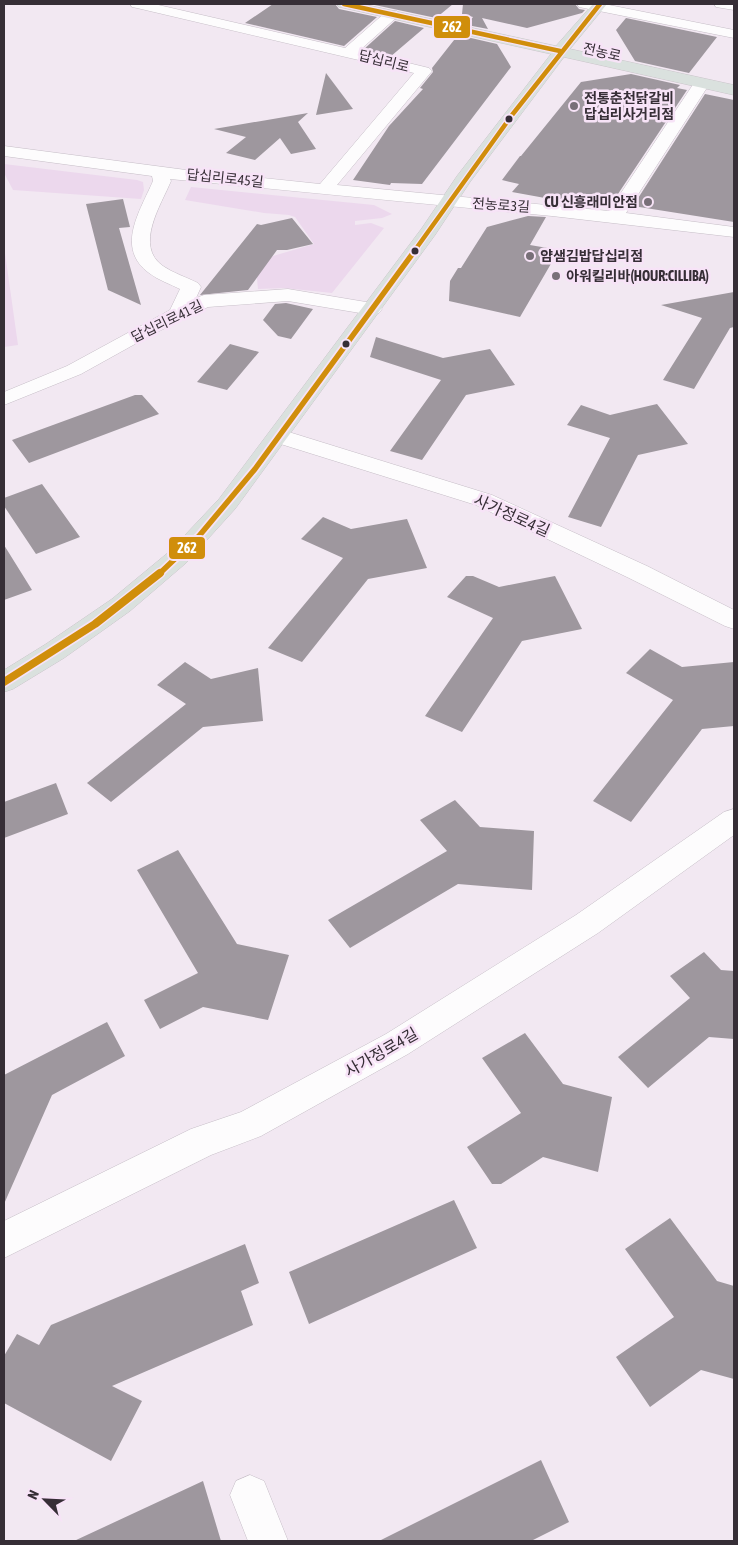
<svg xmlns="http://www.w3.org/2000/svg" width="738" height="1545" font-family="'Asap Condensed','Noto Sans KR',sans-serif">
<rect width="100%" height="100%" fill="#f2e8f2"/>
<path fill="#ecd8ed" d="M4 164 137 180 143 182 144 190 141 199 13 190 4 173Z
M191 187 374 205 392 214 382 218 355 221V225L371 223 384 228 332 293 284 288 258 289 256 268 273 256 314 244 295 217 289 215 264 213 185 200Z
M4 246 18 345 4 347Z"/>
<path fill="#9e979e" d="M273 4H335L339 9 377 17 344 46 245 23Z
M370 4H453L436 18Z
M463 4H575L579 9 585 10 582 13 527 28 482 18 488 29 467 25 473 17 462 14Z
M626 18 717 37 689 73 635 61 616 30Z
M395 21 424 28 390 57 363 50Z
M458 35 497 44 511 67 422 184 391 183 390 185 353 180 389 126 423 89 420 88 433 72 432 68Z
M326 73 353 109 316 115Z
M631 74 680 85 677 88 687 90 610 206 556 199V200L512 192 519 184 502 180 520 156H521L581 82Z
M705 94 734 100V222L633 206Z
M308 113 298 122 316 149 291 154 280 138 255 160 226 153 246 137 214 129Z
M123 199 130 227 119 228 141 305 108 290 86 204Z
M528 216 546 217 530 245 559 250 520 317 449 301 450 281 458 268H461L487 227Z
M292 218 313 244 287 250H277L248 290 200 295 257 224 261 225Z
M734 292V327L730 328 694 389 663 380 702 318 661 305Z
M286 303 313 309 291 339 278 336 263 320 275 304Z
M376 337 443 358 490 349 515 385 466 395 422 460 390 451 441 380 370 357Z
M230 344 259 352 227 390 197 382Z
M135 395H142L159 414 29 463 12 440Z
M657 404 688 444 638 455 601 527 568 517 610 438 567 425 581 405 610 415Z
M42 484 80 537 36 554 4 506V498Z
M323 517 351 529 407 519 427 568 368 579 302 662 268 648 343 558 301 539Z
M4 545 32 590 4 600Z
M466 576H473L499 587 555 576 582 629 522 641 462 732 425 716 493 618 447 597Z
M650 649 682 667 734 662V726L702 729 631 822 593 801 673 700 626 673Z
M185 662 211 679 258 668 263 721 203 727 111 802 87 783 186 704 157 685Z
M56 783 68 814 4 838V802Z
M455 800 480 827 534 831 532 890 458 884 350 948 328 920 447 851 420 820Z
M178 850 237 944 289 955 268 1020 203 1007 160 1029 144 1000 198 973 137 870Z
M704 952 721 970 734 971V1039L709 1037 648 1088 618 1057 690 998 670 976Z
M107 1022 125 1056 52 1095 4 1204V1075Z
M525 1033 563 1084 612 1097 598 1172 543 1157 501 1184H492L467 1147 521 1113 482 1058Z
M454 1200 477 1248 309 1324 289 1272Z
M670 1218 717 1281 734 1286V1379L701 1370 650 1407 616 1357 674 1317 625 1249Z
M245 1244 259 1283 241 1291 253 1325 112 1386 142 1401 111 1461 4 1403V1356L17 1334 39 1345 51 1325Z
M541 1460 569 1522 531 1541H379Z
M203 1481 221 1541H74Z"/>
<g fill="none" stroke-linecap="round" stroke-linejoin="round">
<g stroke="#c6bec7" stroke-width="1">
<path id="minor" d="M130 4H154L345 48 387 11H397L399 14 397 17 359 51 429 68 432 71 337 185 609 211 696 80H708L710 83 626 213 734 227V237L552 216 170 179 171 181C161 205 134 246 163 266 173 273 186 277 198 283L201 287 196 298 204 295 288 289 372 303 379 305 382 309 379 313 372 315 288 301 208 307 153 334 81 374 4 405V392L67 366 170 310 180 289C170 284 158 280 149 273 115 248 140 211 153 181L152 176 4 156V146L186 170 320 184 414 73 137 8 132 7Z
M577 4H604L734 30V38L579 7Z
M714 4H734V10L716 7Z
M279 429 492 495 647 566 734 610V629L725 626 629 578 476 505 271 441 268 436 271 431Z
M734 809V835L598 933 408 1054 261 1136 211 1155 4 1258V1221L191 1129 241 1112 386 1034 576 915 724 812Z
M250 1475 264 1481 288 1541H248L230 1495 236 1481Z"/>
</g>
<g stroke="#cac5ca" stroke-width="1">
<path id="major" d="M337 4H362L556 46 593 4H607L570 49 734 85V95L564 57 470 182 435 235 235 509 186 563 130 611 64 658 13 689 4 692V670L46 644 112 599 170 551 219 499 422 228 457 176 551 54 344 8 339 7Z"/>
</g>
<use href="#minor" fill="#fdfcfd" fill-rule="evenodd"/>
<use href="#major" fill="#dae1de" fill-rule="evenodd"/>
<g stroke="#f7e3f7" stroke-width="7">
<path id="bus-1-far2" d="M344 4 560 51
M415 250 512 115 600 4"/>
</g>
<g stroke="#f7e3f7" stroke-width="9">
<path id="bus-1-far1" d="M159 574 199 536 255 469 416 249"/>
</g>
<g stroke="#f7e3f7" stroke-width="11">
<path id="bus-1" d="M4 682 95 624 160 573"/>
</g>
<use href="#bus-1-far2" stroke="#d08e0b" stroke-width="4.5"/>
<use href="#bus-1-far1" stroke="#d08e0b" stroke-width="5.5"/>
<use href="#bus-1" stroke="#d08e0b" stroke-width="8"/>
</g>
<g fill="#786f78" stroke="#f7e3f7" stroke-width="2">
<circle cx="574" cy="106" r="5"/>
<circle cx="648" cy="202" r="5"/>
<circle cx="530" cy="256" r="5"/>
<circle cx="556" cy="276" r="5"/>
</g>
<g fill="#362e36" stroke="#f7e3f7" stroke-width="2">
<circle cx="509" cy="119" r="4.5"/>
<circle cx="415" cy="251" r="4.5"/>
<circle cx="346" cy="344" r="4.5"/>
</g>
<g text-anchor="middle" dominant-baseline="central" stroke-width="5" stroke-linejoin="round" paint-order="stroke">
<g font-size="14" fill="#362e36" stroke="#f7e3f7">
<text transform="translate(602 52) rotate(13)">전농로</text>
<text transform="translate(384 61) rotate(14)">답십리로</text>
<text transform="translate(225 178) rotate(6)">답십리로45길</text>
<text transform="translate(501 205) rotate(4)">전농로3길</text>
<text transform="translate(167 321) rotate(-26)">답십리로41길</text>
</g>
<g font-size="14" font-weight="bold" fill="#362e36" stroke="#f7e3f7" text-anchor="start">
<text x="584" y="98">전통춘천닭갈비<tspan x="584" dy="16">답십리사거리점</tspan></text>
<text x="638" y="202" text-anchor="end">CU 신흥래미안점</text>
<text x="540" y="256">얌샘김밥답십리점</text>
<text x="566" y="276">아워킬리바(HOUR:CILLIBA)</text>
</g>
<g font-size="16" fill="#362e36" stroke="#f7e3f7">
<text transform="translate(512 515) rotate(24)">사가정로4길</text>
<text transform="translate(381 1052) rotate(-30)">사가정로4길</text>
</g>
</g>
<g stroke="#f7e3f7" stroke-width="2">
<rect x="433" y="15" width="38" height="24" rx="5" fill="#d08e0b"/>
<rect x="168" y="536" width="38" height="24" rx="5" fill="#d08e0b"/>
</g>
<g font-size="14" text-anchor="middle" font-weight="bold" fill="#fff">
<text x="452" y="32">262</text>
<text x="187" y="553">262</text>
</g>
<rect width="738" height="1545" fill="none" stroke="#362e36" stroke-width="10"/>
<g transform="translate(45 1500) rotate(294)" stroke="#f7e3f7" stroke-width="4" paint-order="stroke">
<path d="M0-4L9 19L0 12L-9 19Z" fill="#362e36"/>
<text y="-8" font-size="14" font-weight="bold" text-anchor="middle" fill="#362e36">N</text>
</g>
</svg>
